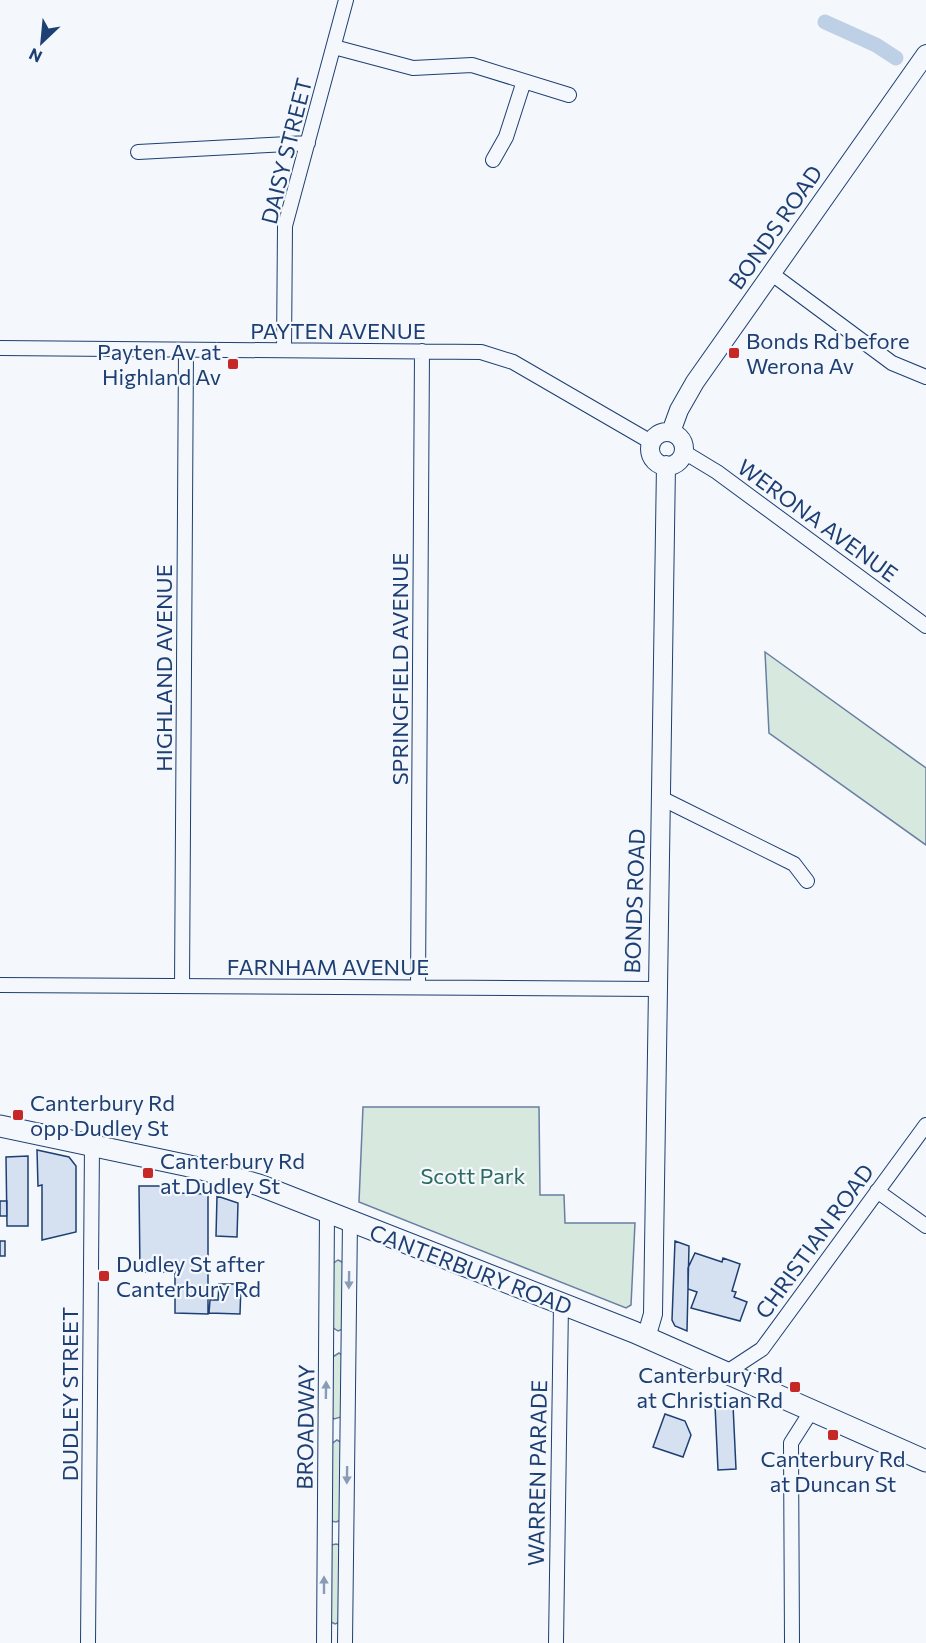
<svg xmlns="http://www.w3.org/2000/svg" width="926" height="1643" font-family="Commissioner,sans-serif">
<rect width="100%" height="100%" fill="#f4f7fb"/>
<path fill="#d7e8df" stroke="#687fa3" stroke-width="1.5" d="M765 652 926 768V845L769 733Z
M363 1107H539L540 1195H564L565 1223H635L631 1305 626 1308 359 1202Z
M338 1260 344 1263 343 1329 338 1331 332 1327V1264Z
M339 1353 343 1356 341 1417 334 1419 332 1417 331 1358Z
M337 1440 342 1443 341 1520 336 1522 331 1521 330 1445Z
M336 1544 340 1545V1622L335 1624 331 1622V1545Z"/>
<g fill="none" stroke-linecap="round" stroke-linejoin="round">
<path stroke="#bed0e5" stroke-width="15" d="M825 22 876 45 896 58"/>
</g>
<path fill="#d5e0f0" stroke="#1d3f73" stroke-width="1.5" d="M37 1150 69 1157 76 1166V1232L42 1240V1185L38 1186Z
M28 1156V1226H7L6 1157Z
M139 1186H175L176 1193 208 1194V1314L175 1313V1272H140Z
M217 1196 238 1203 237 1237 216 1236Z
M0 1201H7V1216H0Z
M0 1241H5V1256H0Z
M675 1241 689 1246 687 1331 675 1326 672 1320Z
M695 1253 722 1262 723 1258 740 1264 732 1291 736 1292 734 1297 747 1302 740 1321 691 1308 697 1292 688 1289V1268Z
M219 1284H241L240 1314 209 1313 210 1300H218Z
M715 1405H733L736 1469 718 1470Z
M665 1414 685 1421 691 1435 683 1457 653 1447Z"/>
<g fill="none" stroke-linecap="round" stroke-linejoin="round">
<g stroke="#1d3f73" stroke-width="16">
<path id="minor" d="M334 47 413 68 472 65 569 95
M138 152 308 143
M493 160 506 137 524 81
M772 274 892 363 926 377
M0 348 481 352 513 362 651 442
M284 350 285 226 346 0
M684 452 717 472 926 626
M661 798 794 864 807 881
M0 985 656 989
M182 986 186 350
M418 987 422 351
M877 1191 926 1226
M727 1372 762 1349 926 1125
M88 1643 92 1145
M324 1643 327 1212
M345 1643 350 1221
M556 1643 561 1304
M792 1643 791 1443 812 1410"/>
</g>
<g stroke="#1d3f73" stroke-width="20">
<path id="secondary" d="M671 432 679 410 695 382 926 54
M650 449a17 17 0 1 1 34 0a17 17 0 1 1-34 0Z
M646 1338 653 1314 666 465"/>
</g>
<g stroke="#1d3f73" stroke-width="23">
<path id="trunk" d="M0 1126 194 1167 259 1185 634 1332 926 1461"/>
</g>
<use href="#minor" stroke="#f4f7fb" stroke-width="14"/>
<use href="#secondary" stroke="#f4f7fb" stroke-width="18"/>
<use href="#trunk" stroke="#f4f7fb" stroke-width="21"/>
</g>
<defs><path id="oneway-solid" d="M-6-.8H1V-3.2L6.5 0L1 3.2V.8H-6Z" transform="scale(1.5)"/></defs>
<g fill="#889bb7">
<use href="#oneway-solid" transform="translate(349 1280) rotate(91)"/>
<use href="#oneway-solid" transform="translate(326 1390) rotate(-89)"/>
<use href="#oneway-solid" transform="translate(347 1475) rotate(91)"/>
<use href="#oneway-solid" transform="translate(324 1585) rotate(-90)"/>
</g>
<g fill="#c62828" stroke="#f4f7fb" stroke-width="2">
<rect x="728" y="347" width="12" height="12" rx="3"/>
<rect x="227" y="358" width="12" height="12" rx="3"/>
<rect x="12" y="1109" width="12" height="12" rx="3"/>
<rect x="142" y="1167" width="12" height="12" rx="3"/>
<rect x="98" y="1270" width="12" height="12" rx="3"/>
<rect x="789" y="1381" width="12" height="12" rx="3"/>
<rect x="827" y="1429" width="12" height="12" rx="3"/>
</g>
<g text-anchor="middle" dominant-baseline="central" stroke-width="4.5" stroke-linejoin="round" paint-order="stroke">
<g font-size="22" fill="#1d3f73" stroke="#f4f7fb">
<text transform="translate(286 151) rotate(-76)">DAISY STREET</text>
<text transform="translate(775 227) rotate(-55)">BONDS ROAD</text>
<text x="338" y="330">PAYTEN AVENUE</text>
<text transform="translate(818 520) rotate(36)">WERONA AVENUE</text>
<text transform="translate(163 668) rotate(-90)">HIGHLAND AVENUE</text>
<text transform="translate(399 669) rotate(-90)">SPRINGFIELD AVENUE</text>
<text transform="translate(634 901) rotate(-88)">BONDS ROAD</text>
<text x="328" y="966">FARNHAM AVENUE</text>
<text transform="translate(814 1241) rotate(-54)">CHRISTIAN ROAD</text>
<text transform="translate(471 1269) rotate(21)">CANTERBURY ROAD</text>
<text transform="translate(69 1394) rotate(-90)">DUDLEY STREET</text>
<text transform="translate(305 1427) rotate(-89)">BROADWAY</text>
<text transform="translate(537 1473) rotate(-89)">WARREN PARADE</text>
</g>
<g font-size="22" fill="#1d3f73" stroke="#f4f7fb" text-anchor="start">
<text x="746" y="340">Bonds Rd before<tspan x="746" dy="25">Werona Av</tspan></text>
<text x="221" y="351" text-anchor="end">Payten Av at<tspan x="221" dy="25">Highland Av</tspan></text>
<text x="30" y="1102">Canterbury Rd<tspan x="30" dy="25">opp Dudley St</tspan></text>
<text x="160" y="1160">Canterbury Rd<tspan x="160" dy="25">at Dudley St</tspan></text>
<text x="116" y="1263">Dudley St after<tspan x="116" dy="25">Canterbury Rd</tspan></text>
<text x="783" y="1374" text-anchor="end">Canterbury Rd<tspan x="783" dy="25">at Christian Rd</tspan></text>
<text x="833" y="1458" text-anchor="middle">Canterbury Rd<tspan x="833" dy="25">at Duncan St</tspan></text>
</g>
<g font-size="22" fill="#2c6c60" stroke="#f4f7fb">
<text x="473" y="1175">Scott Park</text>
</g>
</g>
<g transform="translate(42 42) rotate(206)" stroke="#f4f7fb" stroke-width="4.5" paint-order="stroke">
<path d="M0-4.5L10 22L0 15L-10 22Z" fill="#1d3f73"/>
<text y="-9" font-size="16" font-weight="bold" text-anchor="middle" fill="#1d3f73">N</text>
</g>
</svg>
